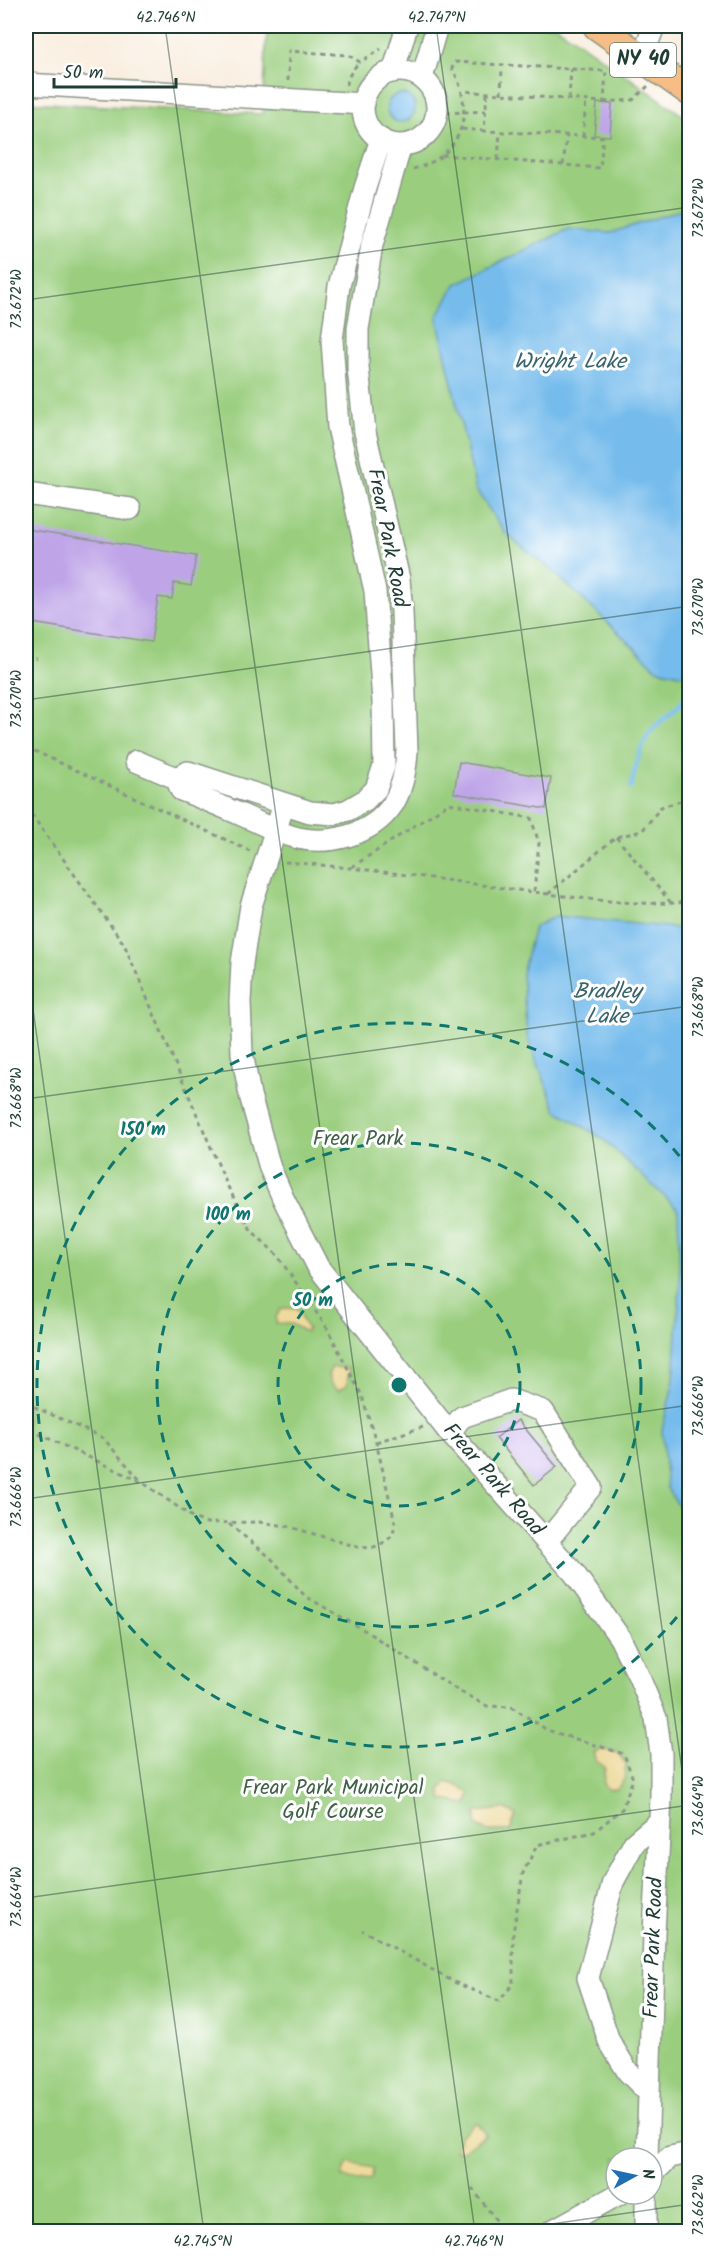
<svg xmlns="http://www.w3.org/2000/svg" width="715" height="2257" font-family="Kalam,sans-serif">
<rect width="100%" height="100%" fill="#fff"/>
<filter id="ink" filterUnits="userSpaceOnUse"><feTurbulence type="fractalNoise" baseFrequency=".0167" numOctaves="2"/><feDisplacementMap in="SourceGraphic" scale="12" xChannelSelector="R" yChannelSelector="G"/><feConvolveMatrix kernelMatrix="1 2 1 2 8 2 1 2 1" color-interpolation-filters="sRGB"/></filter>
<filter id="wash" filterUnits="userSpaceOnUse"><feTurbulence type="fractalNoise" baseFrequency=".008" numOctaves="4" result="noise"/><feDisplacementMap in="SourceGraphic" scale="24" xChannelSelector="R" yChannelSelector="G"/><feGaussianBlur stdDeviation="1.35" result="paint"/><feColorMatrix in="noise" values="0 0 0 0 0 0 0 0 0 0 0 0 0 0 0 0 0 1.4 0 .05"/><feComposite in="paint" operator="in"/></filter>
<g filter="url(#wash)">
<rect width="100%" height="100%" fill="#f9eee0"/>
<path fill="#9ace7e" stroke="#5c8659" stroke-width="1.5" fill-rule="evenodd" d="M267 26H556L689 120V2231H26V102L263 114ZM616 2158H652V2194H616Z"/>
<path fill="#eeda9e" stroke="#868c69" stroke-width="1.5" d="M286 1308 296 1309 301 1314 302 1320 308 1329 306 1332 291 1324 276 1323V1317L281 1309Z
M332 1367 349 1368 347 1385 339 1390 331 1384 328 1375Z
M601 1749 618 1753 626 1764 624 1780 617 1789H608L603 1784 605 1767 596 1761 593 1753Z
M446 1782 457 1785 470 1793 467 1804 442 1800 441 1789Z
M504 1809 516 1815 510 1831H487L476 1825V1812Z
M476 2122 486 2135 463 2150 456 2151 459 2137Z
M348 2163 374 2168 371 2179 358 2181 342 2177Z"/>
<path fill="#75bbec" stroke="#4a7c90" stroke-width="1.5" d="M387 108a14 14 0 1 1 28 0a14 14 0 1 1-28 0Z
M689 207H690L689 676 657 669 557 575 506 534 476 490 437 317 456 284 568 229 610 233Z
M556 916 677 928 689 926V1523L667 1488 662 1430 674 1380 680 1284 678 1209 602 1138 556 1110 527 1036 522 974 534 927Z"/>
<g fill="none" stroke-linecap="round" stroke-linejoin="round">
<path stroke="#75bbec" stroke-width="4.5" d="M631 788C634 772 640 747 649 734 662 715 679 714 690 688"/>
</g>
<g id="blocks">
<path fill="#bfa5e8" d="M597 103 612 104 610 136 594 135Z
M26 529 196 556 191 586 174 583 172 599 158 597 151 642 26 622Z
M459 762 551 778 546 809 454 793Z
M518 1420 557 1467 534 1485 496 1438Z"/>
</g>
</g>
<g filter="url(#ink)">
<use href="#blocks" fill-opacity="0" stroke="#8c968a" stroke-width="1.5"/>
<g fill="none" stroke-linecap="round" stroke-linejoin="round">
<g stroke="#8c968a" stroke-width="24">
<path id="minor" d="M642 59 654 26
M363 108a37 37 0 1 1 74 0a37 37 0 1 1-74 0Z
M393 72 407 26
M422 78 437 26
M26 84 364 104
M26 494 130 509
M136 761 176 778 181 790C202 798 223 807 244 816 260 823 275 831 291 836 326 847 372 836 393 804 402 789 406 769 407 751L402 612 399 579 365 432 358 368V329L372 245 401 145
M176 778 188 772 310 812 334 814 348 810 365 800 376 789 384 766 383 702 375 591 338 427 332 340 339 286 365 188 381 139
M284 804 251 906 242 963 240 1002 242 1053 250 1095 270 1168 283 1198 318 1267 449 1432 574 1573 620 1638 639 1677 656 1718 661 1754V1798L654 1933 647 2158
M449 1432 462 1417 511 1400 543 1411 591 1487 547 1541
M649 2093 628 2072 609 2041 588 1978 613 1882 634 1843 660 1821
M652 2174 670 2157 690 2153
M550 2232 619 2194
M646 2232V2194"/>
</g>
<g stroke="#8c968a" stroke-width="30">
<path id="major" d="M597 26 690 92"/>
</g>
<path stroke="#8c968a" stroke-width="3" stroke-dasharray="4.5 4.5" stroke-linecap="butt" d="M288 81 289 51 348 55 360 62 381 49
M347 85C347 77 354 67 360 62
M501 94 502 65
M569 99 571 69
M604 102 633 100 648 86
M446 113 486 111
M462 129 484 131
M583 136 586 100
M442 155 600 168 603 137 484 131 487 93
M498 159 500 132
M563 165 567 135
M413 169C463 157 476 110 452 68L455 62 606 71 604 102 463 91
M26 657 37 659
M683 724 690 727
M26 747 250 851
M26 807 124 944 227 1185 251 1230 277 1255 327 1328 362 1396 376 1442 395 1522 393 1535 385 1542 374 1547 361 1548 287 1526 259 1522 207 1523 195 1519 142 1482 26 1428
M616 837 672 904
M285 862C363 868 439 879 517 890 574 897 632 907 690 902
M352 867 449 803 531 818 539 843 534 892
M548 894 616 837 642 831 661 807 684 800 690 804
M26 1403 103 1438 141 1481
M376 1442 423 1427
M229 1524 271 1558 305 1596 364 1630 459 1691 487 1706 512 1707 547 1730 624 1754 633 1779 622 1809 594 1832 537 1845 523 1873 513 1933V1984L499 2001 454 1982 362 1930
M472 2188 505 2232"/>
<use href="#minor" stroke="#fff" stroke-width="21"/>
<use href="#major" stroke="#f6be86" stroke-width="27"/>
</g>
</g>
<path fill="none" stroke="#1f3d34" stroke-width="1.5" stroke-opacity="0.45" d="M165 26 475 2232M436 26 690 1827M26 300 690 207M26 700 690 606M26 959 204 2232M26 1099 690 1006M26 1499 690 1405M26 1898 690 1805M495 2232 690 2204"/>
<g fill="none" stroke="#0f766e" stroke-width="3" stroke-dasharray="10 8">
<circle cx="399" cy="1385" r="121"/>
<circle cx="399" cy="1385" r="242"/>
<path d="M688 1603A362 362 0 1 1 688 1167"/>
</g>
<g text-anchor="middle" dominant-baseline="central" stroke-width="6" stroke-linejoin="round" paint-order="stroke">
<rect fill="#fff" stroke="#627771" stroke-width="1.5" x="610" y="43" width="66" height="34" rx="4.5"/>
<g font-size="20" font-weight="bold" fill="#1f3d34">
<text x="643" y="60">NY 40</text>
</g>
<g font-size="21" fill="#1f3d34" stroke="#fff">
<text transform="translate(387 538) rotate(79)">Frear Park Road</text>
<text transform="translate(493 1480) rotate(49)">Frear Park Road</text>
<text transform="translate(654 1948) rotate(-88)">Frear Park Road</text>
</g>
<g font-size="21" fill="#3e6146" stroke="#fff">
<text x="358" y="1139">Frear Park</text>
<text x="333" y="1788">Frear Park Municipal<tspan x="333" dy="24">Golf Course</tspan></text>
</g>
<g font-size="22" font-style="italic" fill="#39636b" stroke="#fff">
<text x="570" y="362">Wright Lake</text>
<text x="607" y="992">Bradley<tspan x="607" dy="25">Lake</tspan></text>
</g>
</g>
<circle cx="399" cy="1385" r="9" fill="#0f766e" stroke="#fff" stroke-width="3"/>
<g font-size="18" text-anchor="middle" font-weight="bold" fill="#0f766e" stroke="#fff" stroke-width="6" stroke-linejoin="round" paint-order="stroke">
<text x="143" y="1135">150 m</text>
<text x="228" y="1220">100 m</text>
<text x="313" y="1306">50 m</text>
</g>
<rect width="715" height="2257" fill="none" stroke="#fff" stroke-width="66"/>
<g transform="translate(634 2176) rotate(82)"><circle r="28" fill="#ffffff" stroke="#a5b1ae" stroke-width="1.5"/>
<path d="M0-4.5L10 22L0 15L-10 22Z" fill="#1f6fb2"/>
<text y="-9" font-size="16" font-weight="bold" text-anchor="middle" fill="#1f3d34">N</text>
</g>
<path d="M54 78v9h122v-9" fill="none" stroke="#1f3d34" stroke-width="3"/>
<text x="63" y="78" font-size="18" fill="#1f3d34" stroke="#ffffff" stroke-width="4.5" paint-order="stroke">50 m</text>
<rect x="33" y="33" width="649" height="2191" fill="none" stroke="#1f3d34" stroke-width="2"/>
<g font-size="15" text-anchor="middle" fill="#1f3d34">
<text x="166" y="22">42.746°N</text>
<text x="437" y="22">42.747°N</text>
<text transform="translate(698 208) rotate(-90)" y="5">73.672°W</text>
<text transform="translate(16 299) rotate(-90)" y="5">73.672°W</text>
<text transform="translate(698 607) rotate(-90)" y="5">73.670°W</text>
<text transform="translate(16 699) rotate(-90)" y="5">73.670°W</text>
<text transform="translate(698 1007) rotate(-90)" y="5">73.668°W</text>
<text transform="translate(16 1098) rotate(-90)" y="5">73.668°W</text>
<text transform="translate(698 1406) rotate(-90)" y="5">73.666°W</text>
<text transform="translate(16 1497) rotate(-90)" y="5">73.666°W</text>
<text transform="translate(698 1806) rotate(-90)" y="5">73.664°W</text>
<text transform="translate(16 1897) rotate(-90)" y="5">73.664°W</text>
<text transform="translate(698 2205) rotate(-90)" y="5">73.662°W</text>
<text x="203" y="2246">42.745°N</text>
<text x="474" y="2246">42.746°N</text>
</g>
</svg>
